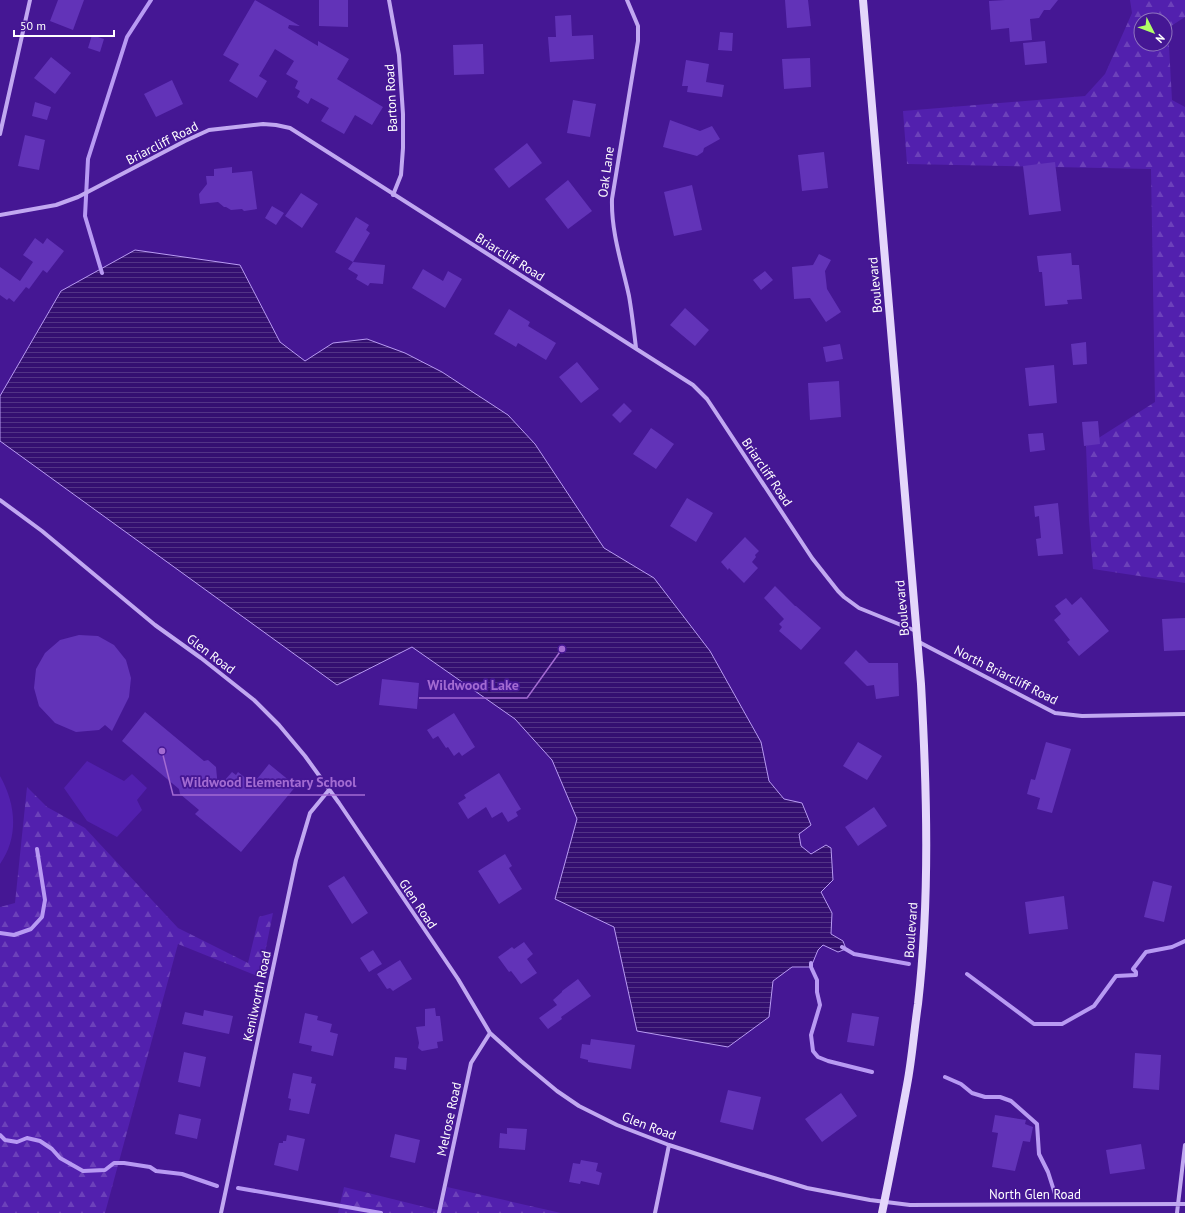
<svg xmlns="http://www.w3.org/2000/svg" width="1185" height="1213" font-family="'PT Sans',sans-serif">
<defs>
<pattern id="forest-firs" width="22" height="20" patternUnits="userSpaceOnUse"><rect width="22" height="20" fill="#5220ae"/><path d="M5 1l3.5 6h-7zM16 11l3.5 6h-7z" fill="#6c41ba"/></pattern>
<pattern id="water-rules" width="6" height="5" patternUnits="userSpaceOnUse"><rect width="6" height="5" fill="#340f71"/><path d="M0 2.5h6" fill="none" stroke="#523386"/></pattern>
</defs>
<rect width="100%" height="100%" fill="#451794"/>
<path fill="#5220ae" d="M87 761 124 781 132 774 147 788 137 800 142 810 117 837 87 821 64 788Z
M0 776C16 804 19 837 0 864Z"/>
<path fill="url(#forest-firs)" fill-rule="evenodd" d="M1130 0H1185V17L1168 28 1172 100 1185 107V583L1093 569 1089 520 1086 446 1155 402 1151 169 907 164 903 111 1085 96 1105 74 1132 13ZM1141 20H1165V44H1141Z
M27 787 47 807 85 828 178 928 248 963 259 917 273 913 260 977 178 944 105 1213H0V907L15 903Z
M344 1187 441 1211 447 1187 561 1213H338Z"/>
<path fill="url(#water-rules)" stroke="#b89af3" d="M135 250 240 265 280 342 305 361 333 343 367 339 405 353 442 372 508 415 535 444 604 548 654 578 710 651 761 742 769 781 784 799 802 803 811 825 799 834 801 846 811 854 826 845 831 848 833 880 821 892 832 913 831 934 843 941 846 949 838 952 823 945 818 950 811 967H792L773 981 769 1017 728 1047 637 1031 614 927 555 899 577 819 552 760 515 719 412 647 337 685 0 441V396L61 291Z"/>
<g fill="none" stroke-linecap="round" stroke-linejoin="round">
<path stroke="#b89af3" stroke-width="4" d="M102 273 85 216 88 159 127 37 151 0
M0 933 14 935 31 929 42 917 45 900 37 849
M842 947 854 954 909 964
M811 963V967L817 980V992L820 1005 811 1035 813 1051 818 1057 828 1061 872 1072
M967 974 1034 1024H1062L1094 1006 1116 976 1136 975V972L1133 969 1146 952 1172 947 1185 941
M945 1077 961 1084 972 1093 985 1097H1000L1011 1101 1037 1124 1039 1154 1048 1172 1056 1197
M0 1135 5 1140 17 1142 27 1138 40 1141 52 1149 60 1158 83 1171 105 1170 114 1163H124L150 1167 156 1171 182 1174 217 1186
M238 1188 381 1213"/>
</g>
<path fill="#6233b8" d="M58 0H84L73 30 50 21Z
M255 0 300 26 289 25 288 28 318 46V41L349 59 337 79 383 107 372 125 355 115 344 134 321 121 329 108 311 98 308 104 297 97 300 91 295 88 298 81 286 74 294 61 275 49 259 76 267 81 257 98 229 81 239 64 223 55Z
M319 0H348V27L319 26Z
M785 0H808L811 26 787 28Z
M1005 0H1058L1050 10H1044L1039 18 1030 19 1032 40 1010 42 1009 28 991 30 989 1Z
M571 15 572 36 593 35 594 59 550 62 548 37H556L555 16Z
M720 32 733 33 732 51 718 50Z
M92 35 104 39 100 52 88 48Z
M1045 41 1047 63 1025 65 1023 43Z
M483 44 484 74 454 75 453 45Z
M51 57 71 73 55 94 34 78Z
M810 58 811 87 784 89 782 59Z
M686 60 709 64 706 82 724 85 722 97 687 92 688 86H682Z
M172 80 183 104 156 117 144 94Z
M573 100 596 104 590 137 567 133Z
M35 102 51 107 47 120 32 116Z
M670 120 700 131 712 126 720 139 704 148 703 152 697 156 663 147Z
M25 135 45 140 39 170 18 166Z
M527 143 542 163 509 188 494 169Z
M824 152 828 188 802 191 798 155Z
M1055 162 1061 211 1029 215 1023 166Z
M232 167V173L252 171 257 209 244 211 242 209 231 210 226 207H224L218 202 200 204 199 194 207 184 206 176H214V169Z
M568 180 592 211 568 229 545 199Z
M692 185 702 230 674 236 664 192Z
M301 193 318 204 302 228 285 216Z
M272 206 284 213 276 225 265 218Z
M356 217 369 225 366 230 370 233 353 262 335 252Z
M35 238 43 244 47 238 64 251 47 273 43 270 29 289 26 287 14 302 9 298 7 300 0 295V267L20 281 33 262 23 255Z
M1071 253 1072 265H1079L1082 299 1067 300 1068 304 1045 306 1042 272H1039L1037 256Z
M819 254 831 260 825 271 827 289 841 312 826 322 810 298 794 299 792 267 813 265Z
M353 262 385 265 383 284 370 283 368 286 356 279 358 275 348 269Z
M423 269 443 281 448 271 462 279 445 308 412 288Z
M765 271 773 280 761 290 753 280Z
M685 308 709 330 695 346 670 325Z
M509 309 530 322 528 326 556 343 546 360 518 343 516 347 494 334Z
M1086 342 1087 364 1073 365 1071 344Z
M840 344 843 359 826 362 823 347Z
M577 362 599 389 581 403 559 377Z
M1054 365 1057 403 1029 406 1025 368Z
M839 381 841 417 810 420 808 383Z
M624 403 632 411 620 423 612 415Z
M1098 421 1100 444 1084 446 1082 422Z
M651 428 674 444 656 469 633 454Z
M1043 433 1045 450 1030 452 1028 434Z
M687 498 713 513 696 542 670 526Z
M1058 503 1063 554 1038 556 1036 539 1041 538 1039 516 1035 517 1034 506Z
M745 537 759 551 755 555 756 557 752 562 758 568 744 583 729 568 728 570 721 562Z
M775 586 795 606H796L821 628 801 650 779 631 782 627 779 624 784 619 764 598Z
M1081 597 1109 631 1079 656 1067 642 1070 640 1054 620 1061 614 1055 606 1066 598 1072 605Z
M1185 618V650L1164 651 1162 619Z
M79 635 98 636 114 645 126 660 131 678 129 697 112 731 105 725 99 730 76 732 55 723 39 706 34 688 36 669 45 653 60 640Z
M856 650 869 663H898L899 696 876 699 874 685 867 686 844 663Z
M382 679 419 683 417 709 379 705Z
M145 712 204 761 208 760 216 767 218 788 232 772 236 775 238 772 253 784 269 764 296 786 241 852 195 814 199 810 180 794 179 789 122 741Z
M454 713 475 747 462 756 459 752 454 756 448 747 446 748 438 736 433 739 427 730Z
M858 742 882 756 867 780 843 766Z
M1046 742 1071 749 1052 813 1037 809 1040 798 1027 794 1031 779 1035 780Z
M499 773 521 809 516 812 518 816 508 822 502 812 492 818 486 807 468 819 458 803 466 798 464 795Z
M874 807 887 826 858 846 845 827Z
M505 854 512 866 509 868 522 889 499 904 478 871Z
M344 876 368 913 352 924 328 886Z
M1153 881 1172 886 1164 922 1144 917Z
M1064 896 1068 929 1029 934 1025 902Z
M524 942 533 954 527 959 537 973 521 984 511 971 509 972 498 957 512 947 514 949Z
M373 950 382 964 369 972 360 958Z
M400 960 412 979 393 991 390 988 387 989 377 974Z
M578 979 591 996 561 1017 562 1019 548 1029 539 1018 557 1005 553 1000 562 992V991Z
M435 1008 436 1016H440L443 1041 437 1042 438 1048 422 1051 418 1048 419 1043 416 1027 425 1026V1009Z
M204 1010 233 1016 229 1034 182 1024 185 1012 203 1016Z
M305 1013 318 1016 317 1020 332 1024 330 1032 338 1034 333 1056 311 1051 312 1046 299 1043Z
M852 1013 879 1017 874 1046 847 1042Z
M591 1039 635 1045 631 1069 588 1062V1060L580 1058 582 1044 590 1045Z
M184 1052 206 1057 200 1087 178 1082Z
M1135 1053 1161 1055 1159 1090 1133 1088Z
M395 1057 407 1058 406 1070 394 1068Z
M293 1073 312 1077 311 1083 316 1084 309 1114 289 1110 291 1099 288 1098Z
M728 1090 761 1097 753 1130 720 1122Z
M841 1093 857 1116 822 1142 805 1119Z
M179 1114 201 1119 197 1139 175 1134Z
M995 1115 1026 1120 1025 1124 1033 1127 1030 1142 1023 1141 1015 1171 992 1167 998 1133 992 1132Z
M507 1128 527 1129 525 1150 499 1148 500 1133 507 1134Z
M395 1134 420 1140 415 1163 390 1157Z
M287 1135 305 1139 298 1171 274 1165 279 1143H283V1141H286Z
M1141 1144 1145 1169 1110 1174 1106 1150Z
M581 1160 598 1163 596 1171 602 1173 599 1185 581 1181 580 1184 569 1182 573 1163 580 1164Z"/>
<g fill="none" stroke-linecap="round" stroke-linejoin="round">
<path stroke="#c1a8f1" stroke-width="4" d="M389 0 399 55 403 114V148L401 175 393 195
M627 0 638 26V41L612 199C611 232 622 264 629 296 632 313 634 331 636 348
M0 134 30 0
M0 215 56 205 78 197 185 141 209 130 263 124 276 125 290 128 693 385 707 399 715 411 812 558 838 591 844 597 859 608 916 631
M0 500 42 531 155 625 201 658 254 700 279 725 305 756 339 803 458 979 490 1033 521 1061 557 1091 579 1106 617 1125 669 1145 734 1166 807 1188 870 1200 910 1205 1185 1204
M917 641 1055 713 1082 716 1185 714
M221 1213 296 860 310 813 329 790
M439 1213 471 1063 490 1033
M655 1213 669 1145
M1177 1213 1185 1145"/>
<path stroke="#e4d6fb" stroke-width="8" d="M863 0 921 684C927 791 930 898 918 1004 914 1031 912 1059 907 1085 899 1128 891 1170 882 1213"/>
</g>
<g text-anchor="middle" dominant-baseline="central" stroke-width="3.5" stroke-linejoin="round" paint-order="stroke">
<g font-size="13" fill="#fff" stroke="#451794">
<text transform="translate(391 98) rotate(-93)">Barton Road</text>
<text transform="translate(162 143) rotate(-27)">Briarcliff Road</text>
<text transform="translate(606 172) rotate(-82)">Oak Lane</text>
<text transform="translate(510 257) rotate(32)">Briarcliff Road</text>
<text transform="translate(875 285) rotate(-95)">Boulevard</text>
<text transform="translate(767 472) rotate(56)">Briarcliff Road</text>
<text transform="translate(902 608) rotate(-95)">Boulevard</text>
<text transform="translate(211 654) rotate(37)">Glen Road</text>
<text transform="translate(1006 675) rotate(27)">North Briarcliff Road</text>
<text transform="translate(418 904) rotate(56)">Glen Road</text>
<text transform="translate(911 930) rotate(-86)">Boulevard</text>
<text transform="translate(257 996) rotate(-78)">Kenilworth Road</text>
<text transform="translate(449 1119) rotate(-78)">Melrose Road</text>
<text transform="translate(649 1126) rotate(21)">Glen Road</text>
<text x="1035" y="1194">North Glen Road</text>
</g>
</g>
<path fill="none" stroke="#a36bd2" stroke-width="1.5" d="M562 649L527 698H419M162 751L173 795H365"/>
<g fill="#a36bd2" stroke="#451794" stroke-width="1.5">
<circle cx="562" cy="649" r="4"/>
<circle cx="162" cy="751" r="4"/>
</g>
<g font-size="14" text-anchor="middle" font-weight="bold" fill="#a36bd2" stroke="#451794" stroke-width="3.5" stroke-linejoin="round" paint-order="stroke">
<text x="473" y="690">Wildwood Lake</text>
<text x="269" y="787">Wildwood Elementary School</text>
</g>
<g transform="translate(1153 32) rotate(132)"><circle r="19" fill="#451794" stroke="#8f74bf"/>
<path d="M0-3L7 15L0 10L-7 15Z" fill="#b1ff67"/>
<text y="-6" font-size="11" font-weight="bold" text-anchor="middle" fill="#ffffff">N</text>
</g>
<path d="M14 30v6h100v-6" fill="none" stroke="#ffffff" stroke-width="2"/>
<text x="20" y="30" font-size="12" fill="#ffffff" stroke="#451794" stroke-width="3" paint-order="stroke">50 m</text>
</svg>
